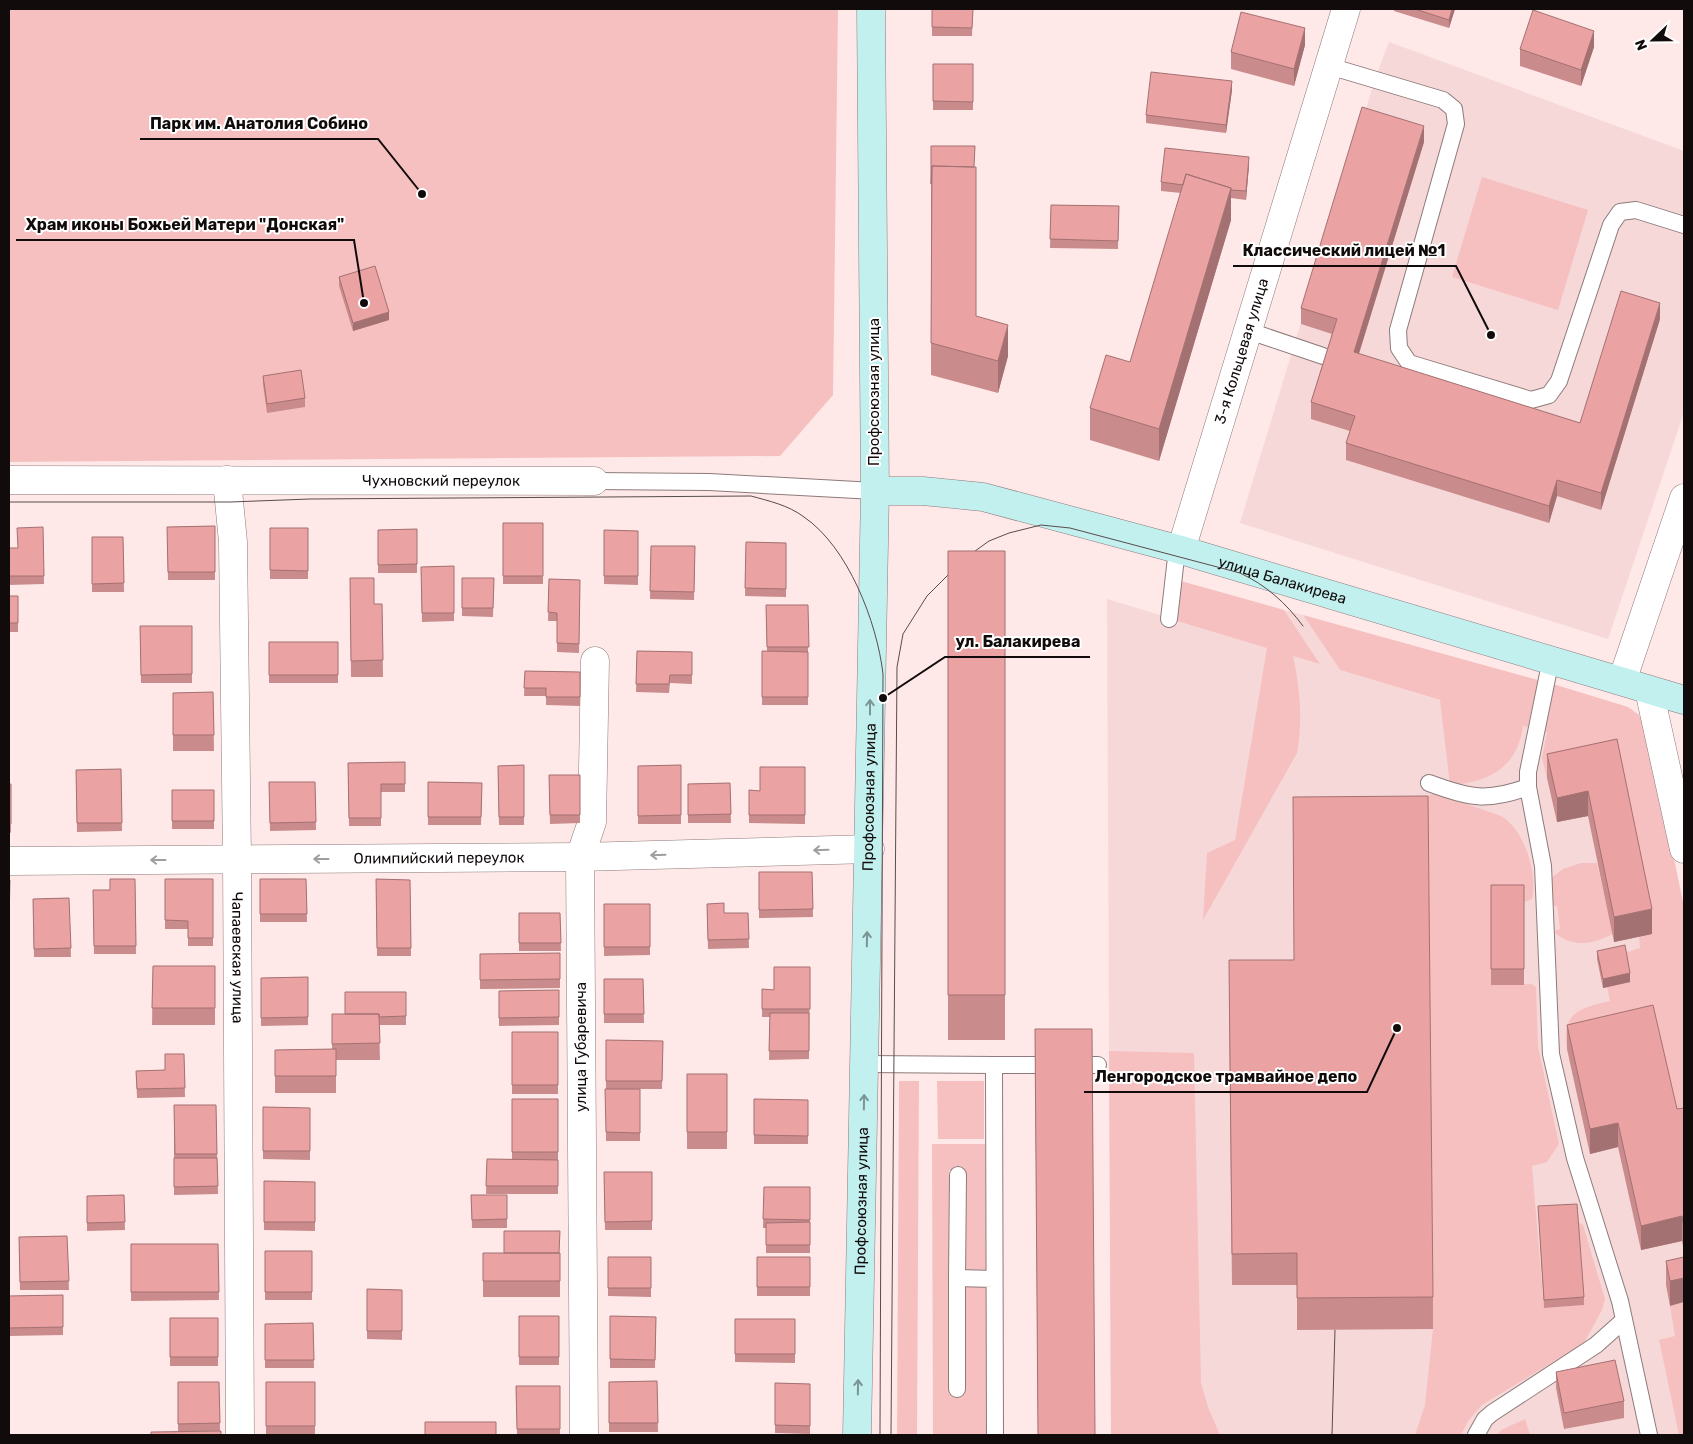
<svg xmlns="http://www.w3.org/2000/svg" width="1693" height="1444" font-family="Rubik,sans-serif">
<rect width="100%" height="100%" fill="#ffe8e8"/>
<path fill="#f6d8d8" d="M1389 42 1684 151V412L1608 639 1240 523 1375 79Z
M1107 599 1319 663 1284 610 1303 615 1340 670 1634 759 1684 1006V1435H1111Z"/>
<path fill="#f6c0c0" d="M9 9H838L833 395 780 456 9 462Z
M1482 177 1588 210 1558 310 1452 277Z
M1181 581 1284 610 1320 664 1293 656C1300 688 1303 721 1297 753L1203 920 1207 853 1235 840 1267 648 1174 620Z
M1303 615 1538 680 1528 727 1523 726C1518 767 1488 783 1450 785L1440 700 1340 670Z
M1553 684 1628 707 1639 715 1648 732 1684 907V1132L1677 1134 1653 1029 1567 1049C1561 1012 1580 1008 1610 1001L1607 987 1625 953 1640 948 1639 937 1652 933 1616 763 1547 778 1542 758 1547 733 1541 731Z
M1435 793 1501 816C1524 829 1538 873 1532 899L1524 902H1491V985L1532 984 1536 987 1538 1047 1559 1144 1547 1162 1532 1166 1544 1308 1584 1305 1578 1222 1583 1225 1605 1299 1602 1310 1584 1343 1482 1405 1468 1421 1461 1435H1415L1425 1405 1433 1329 1425 802 1428 796Z
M1581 863H1597L1613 934C1592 944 1576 948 1556 934L1555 931 1560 929 1557 906H1553L1551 878 1563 869Z
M1109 1051 1194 1053 1201 1383 1208 1407 1220 1435H1111Z
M899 1081H919L917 1435H897Z
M937 1081H984V1139H938Z
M932 1144H985L986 1272H964V1170H949L950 1394H964V1287H987V1435H933Z
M1684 1302V1435H1679L1659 1340 1675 1336 1670 1306Z
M1525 1419 1530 1435H1496L1503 1429Z"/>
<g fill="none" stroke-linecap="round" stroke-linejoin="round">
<g stroke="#8e7a7a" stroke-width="18">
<path id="lane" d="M1329 66 1443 100 1454 109 1456 124 1398 330 1399 348 1409 363 1531 400 1549 395 1559 381 1611 225 1620 212 1636 210 1684 225
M1249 331 1323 356
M594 481 709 482 875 491
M1169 619 1177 549
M1551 659 1528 772V787L1543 866 1551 1054 1575 1158 1620 1301 1649 1435
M1429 783C1469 798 1487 802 1528 787
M865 1064 994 1065 995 1435
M994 1065H1098
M958 1175 957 1278 994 1279
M957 1389V1278
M1476 1435 1485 1419 1492 1413 1596 1345 1624 1320"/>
</g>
<g stroke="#8e7a7a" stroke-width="29">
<g id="street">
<path id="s1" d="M9 480 594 481"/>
<path id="s2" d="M227 480 233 542 237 859 240 1435"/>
<path id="s3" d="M1181 550 1346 9"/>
<path d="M1622 681 1684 498"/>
<path d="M1649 690 1684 849"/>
<path id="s4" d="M9 861 580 857 870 849"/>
<path d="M584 1435 580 857 592 822 595 661"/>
</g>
</g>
<g stroke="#8e7a7a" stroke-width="29">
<g id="secondary">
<path id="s5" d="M875 491H923L983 497 1181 550 1684 700"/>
<path id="s6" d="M857 1435 875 491 871 9"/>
</g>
</g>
<use href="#lane" stroke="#fff" stroke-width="16"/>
<use href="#street" stroke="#fff" stroke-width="28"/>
<use href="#secondary" stroke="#c1f0ef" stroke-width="28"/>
<path stroke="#584c4c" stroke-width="1" d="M9 502H230L310 499 751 496C769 501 788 505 804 517 848 547 877 622 883 674L880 1435
M891 1435 897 667 903 634 927 596 964 559 989 541 1009 533 1041 525 1070 528 1240 573C1266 585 1286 603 1303 626
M1332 1435 1335 1330"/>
</g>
<path fill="#ca8b8c" d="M932 9H973L972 36H932Z
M1394 9H1455L1449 28 1394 11Z
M1305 45 1294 86 1231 69V52Z
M1594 47 1581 86 1520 66V49Z
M933 64H973V110H933Z
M1232 90 1226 133 1146 123V115Z
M1424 142 1359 354 1580 423 1660 319 1601 510 1557 496 1549 523 1346 460V443L1350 431 1311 419V402L1332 334 1301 324V308Z
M931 146 976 316 1008 356 998 393 931 375Z
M1249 165 1246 200 1231 198V220L1159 461 1090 440V408L1130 362 1181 193 1161 191V182Z
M1051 205 1119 206 1118 249 1050 248Z
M339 277 389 320 353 331 339 286Z
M263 376 305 398V407L267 413 263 384Z
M503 523H543V584H503Z
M215 526V580H168L167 527Z
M43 527 44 584 9 585V548H18Z
M270 528H308V579H270Z
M417 529V573H378V530Z
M604 530 638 531V585L604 584Z
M92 537H123L124 592H92Z
M746 542 786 543V597L745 596Z
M651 546H695L694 600 650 599Z
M948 551H1005V1040H948Z
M454 566V621L422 622 421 567Z
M350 578 374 604H382L383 677H351Z
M462 578H494L493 617 462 616Z
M549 579 580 580 579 653 557 652V621H548Z
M9 596H18V632H9Z
M766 605H808V705H762V651H767Z
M140 626H192V683H141Z
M269 642H338V683H269Z
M637 651 692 652V684L670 683 669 693 636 692Z
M525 671 580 672V706L546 705V696H524Z
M213 692 214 751H173V693Z
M1617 739 1652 934 1614 942 1588 816 1557 822 1547 778V754Z
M405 762V792H381V826H349L348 763Z
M524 765V825H499L498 766Z
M681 765V824H638V766Z
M805 767V824L749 823V790L760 791Z
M121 769 122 831 77 832 76 770Z
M549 775H580V823L550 824Z
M269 782H315L316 830 270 831Z
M428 782 482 783 481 825H428Z
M730 783 731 823H688V784Z
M9 784H11V833L9 832Z
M172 790H214V829H172Z
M759 872H812L813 917 759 918Z
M135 879 136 954H94L93 890H110Z
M165 879H213V946H188V929H165Z
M260 879H306L307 922H260Z
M376 879 410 880 411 956H377Z
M1491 885H1524V985H1491Z
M69 898 71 957H34L33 899Z
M604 904H650V955L604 956Z
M707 904 724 913H748L749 948 708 949Z
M519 913H560L561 951H519Z
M1597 951 1630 982 1603 988 1597 959Z
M560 953V988L480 989V954Z
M153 966H215V1025H152Z
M810 967 809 1059 769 1060 770 1017H762V989L774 990Z
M308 977V1025L261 1026V978Z
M604 979H643L644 1023H604Z
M559 990V1025L499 1026V991Z
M406 992V1025H379L380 1060H336V1093H275V1050L332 1049V1014H345Z
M1229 992 1433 1297V1329L1297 1330V1285H1232Z
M1567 1025 1677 1109 1684 1108V1252L1682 1241 1641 1250 1618 1147 1590 1154 1567 1049Z
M1035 1029 1095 1435H1038Z
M512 1032H558V1094H512Z
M606 1040 663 1041 662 1089H640V1141H606Z
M184 1054 185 1097 137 1098 136 1071 165 1070Z
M687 1074H727V1149H687Z
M512 1099H558V1194H486L487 1159H512Z
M754 1099 808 1100V1144H754Z
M174 1105H216L218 1194 174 1195Z
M263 1107 310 1108V1160L263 1159Z
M604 1172H652V1230H605Z
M264 1181 315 1182V1231L264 1230Z
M764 1187H810V1253H766V1228H763Z
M124 1195 125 1230 87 1231V1196Z
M471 1195H507V1228H472Z
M1538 1206 1584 1297V1305L1544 1308Z
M67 1236 69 1290H20L19 1237Z
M131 1244H218L219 1300 131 1301Z
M265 1251H312V1300H265Z
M483 1253H560V1297H483Z
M608 1257H651V1297L608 1296Z
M757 1257H810V1296H757Z
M1684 1257 1670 1306 1666 1285V1261Z
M367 1289 402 1290V1340L367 1339Z
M63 1295V1335L9 1336V1296Z
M519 1316H559V1365H519Z
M610 1316 656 1317 655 1368H610Z
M170 1318H218V1366H170Z
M735 1319H795V1363L735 1362Z
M313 1323 314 1368H265V1324Z
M1556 1372 1624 1401V1418L1564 1429 1556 1388Z
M657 1381 658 1432H609V1382Z
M178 1382H219L220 1431 178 1432Z
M266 1382H315V1434L266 1435Z
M775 1383 810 1384V1434L775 1433Z
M516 1386H560V1435H517Z"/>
<path fill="#a47172" d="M1452 9H1455L1449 28V20Z
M1305 28V45L1294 86V69Z
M1594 31V47L1581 86V70Z
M1232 81V90L1226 133V125Z
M1424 126V142L1354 369V352Z
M1249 157V165L1246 200V191Z
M1231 188V220L1159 461V429Z
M1660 303V319L1601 510V493Z
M389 312V320L353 331V323Z
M1008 325V356L998 393V361Z
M1557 480V496L1549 523V506Z
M1588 791V816L1557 822V798Z
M1652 909V934L1614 942V917Z
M1630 973V982L1603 988V979Z
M1618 1123V1147L1590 1154V1129Z
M1682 1216V1241L1641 1250V1226Z
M1684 1278V1302L1670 1306V1281Z"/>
<path fill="#eba2a3" stroke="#a47172" d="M932 9H973L972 28 932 27Z
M1415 9H1452L1449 20Z
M1533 10 1594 31 1581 70 1520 49Z
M1241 12 1305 28 1294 69 1231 52Z
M933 64H973V102L933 101Z
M1151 72 1232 81 1226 125 1146 115Z
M1362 107 1424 126 1354 352 1580 423 1621 291 1660 303 1601 493 1557 480 1549 506 1346 443 1355 416 1311 402 1337 319 1301 308Z
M931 146H975L974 167 932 166 931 184Z
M1165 148 1249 157 1246 191 1231 190V188L1186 174 1183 185 1161 182Z
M932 166 976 167V316L1008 325 998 361 931 343Z
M1186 174 1231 188 1159 429 1090 408 1106 355 1130 362Z
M1051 205 1119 206 1118 241 1050 239Z
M375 266 389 312 353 323 339 277Z
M301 370 305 398 267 404 263 376Z
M503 523H543V576H503Z
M215 526V572H168L167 527Z
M43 527 44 576H9V548H18L17 528Z
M270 528H308V571L270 570Z
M417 529V564L378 565V530Z
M604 530 638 531V576H604Z
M92 537H123L124 583 92 584Z
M746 542 786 543V589L745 588Z
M651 546H695L694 592 650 591Z
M948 551H1005V995H948Z
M454 566V613H422L421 567Z
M350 578H374V604H382L383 660 351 661Z
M462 578H494L493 608H462Z
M549 579 580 580 579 644 557 643V613L548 612Z
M9 596H18V623H9Z
M766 605H808L809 647H767Z
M140 626H192V674L141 675Z
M269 642H338V675H269Z
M637 651 692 652V675H670L669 684H636Z
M762 651 808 652V697H762Z
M525 671 580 672V697H546V688H524Z
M213 692 214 735H173V693Z
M1617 739 1652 909 1614 917 1588 791 1557 798 1547 754Z
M405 762V784H381V818H349L348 763Z
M524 765V817H499L498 766Z
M681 765V815L638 816V766Z
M760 767H805V815H749V790L760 791Z
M121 769 122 823H77L76 770Z
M549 775H580V815H550Z
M269 782H315L316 822 270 823Z
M428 782 482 783 481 817H428Z
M730 783 731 814 688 815V784Z
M9 784H11V824H9Z
M172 790H214V821H172Z
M1428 796 1433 1297 1297 1298V1253L1232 1254 1229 960H1294L1293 797Z
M759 872H812L813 909 759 910Z
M110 879H135L136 946H94L93 890H110Z
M165 879H213V938H188V921L165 920Z
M260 879H306L307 914H260Z
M376 879 410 880 411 948H377Z
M9 880H10L9 920Z
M1491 885H1524V969H1491Z
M69 898 71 948 34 949 33 899Z
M724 903V913H748L749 939 708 940 707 904Z
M604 904H650V947H604Z
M519 913H560L561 943H519Z
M1625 945 1630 973 1603 979 1597 951Z
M560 953V979L480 980V954Z
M153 966H215V1008H152Z
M774 967H810V1009H762V989L774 990Z
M308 977V1017L261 1018V978Z
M604 979H643L644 1014H604Z
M559 990V1017L499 1018V991Z
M345 992H406V1016L379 1017V1014H345Z
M1653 1005 1677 1109 1684 1108V1227L1682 1216 1641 1226 1618 1123 1590 1129 1567 1025Z
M770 1013H809V1051H769Z
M332 1014H379L380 1043 332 1044Z
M1035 1029H1092L1095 1435H1038Z
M512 1032H558V1085H512Z
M606 1040 663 1041 662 1081H606Z
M336 1049V1076H275V1050Z
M165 1054H184L185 1088 137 1089 136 1071 165 1070Z
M687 1074H727V1132H687Z
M605 1089H640V1133L606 1132Z
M512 1099H558V1152H512Z
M754 1099 808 1100V1136L754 1135Z
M174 1105H216L217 1154H175Z
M263 1107 310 1108V1151H263Z
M174 1158H217L218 1186 174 1187Z
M487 1159 558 1160V1186H486Z
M604 1172H652V1221L605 1222Z
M264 1181 315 1182V1222H264Z
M764 1187H810V1220L763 1219Z
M124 1195 125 1222 87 1223V1196Z
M471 1195H507V1219L472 1220Z
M1577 1204 1584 1297 1544 1300 1538 1206Z
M810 1222V1245H766V1223Z
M504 1231H560L559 1253H504Z
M67 1236 69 1281 20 1282 19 1237Z
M131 1244H218L219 1292H131Z
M265 1251H312V1292H265Z
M483 1253H560V1281H483Z
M608 1257H651V1288H608Z
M757 1257H810V1287H757Z
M1684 1257V1278L1670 1281 1666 1261Z
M367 1289 402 1290V1331H367Z
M63 1295V1327L9 1328V1296Z
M519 1316H559V1357H519Z
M610 1316 656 1317 655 1360 610 1359Z
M170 1318H218V1357H170Z
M735 1319H795V1354H735Z
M313 1323 314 1360H265V1324Z
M1615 1360 1624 1401 1564 1413 1556 1372Z
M657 1381 658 1423H609V1382Z
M178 1382H219L220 1423 178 1424Z
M266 1382H315V1426H266Z
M775 1383 810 1384V1426L775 1425Z
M516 1386H560V1429H517Z
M425 1422H496V1435H425Z
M221 1431V1435H151V1432Z"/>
<defs><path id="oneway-shaft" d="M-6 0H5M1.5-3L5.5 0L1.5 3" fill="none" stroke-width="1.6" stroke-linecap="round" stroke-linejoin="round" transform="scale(1.25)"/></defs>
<g stroke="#7b9494">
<use href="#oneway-shaft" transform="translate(870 707) rotate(-90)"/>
<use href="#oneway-shaft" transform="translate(867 939) rotate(-89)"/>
<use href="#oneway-shaft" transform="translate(864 1102) rotate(-89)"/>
<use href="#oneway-shaft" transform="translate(858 1387) rotate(-89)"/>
</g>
<g stroke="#a09d9d">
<use href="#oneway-shaft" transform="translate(821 850) rotate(178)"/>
<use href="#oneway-shaft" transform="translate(658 855) rotate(178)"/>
<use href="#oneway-shaft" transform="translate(321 859) rotate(180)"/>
<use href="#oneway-shaft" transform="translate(158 860) rotate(180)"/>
</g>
<g text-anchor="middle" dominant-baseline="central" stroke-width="4" stroke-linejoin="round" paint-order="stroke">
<g font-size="15" fill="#120b0b" stroke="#fff">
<text stroke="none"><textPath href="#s3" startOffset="208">3-я Кольцевая улица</textPath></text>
<text transform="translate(874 392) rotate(-90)">Профсоюзная улица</text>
<text stroke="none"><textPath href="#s1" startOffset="432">Чухновский переулок</textPath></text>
<text stroke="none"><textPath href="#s5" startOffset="419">улица Балакирева</textPath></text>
<text stroke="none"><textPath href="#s6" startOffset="638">Профсоюзная улица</textPath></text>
<text stroke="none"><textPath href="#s4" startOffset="430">Олимпийский переулок</textPath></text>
<text stroke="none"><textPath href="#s2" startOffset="478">Чапаевская улица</textPath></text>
<text transform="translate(581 1047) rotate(-90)">улица Губаревича</text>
<text stroke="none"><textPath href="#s6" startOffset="234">Профсоюзная улица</textPath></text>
</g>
</g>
<path fill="none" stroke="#120b0b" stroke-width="2" d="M422 194L378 139H140M364 303L354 240H16M1491 335L1456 266H1233M883 698L945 657H1090M1397 1028L1367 1092H1084"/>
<g fill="#120b0b" stroke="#fff" stroke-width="2">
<circle cx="422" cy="194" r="5"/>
<circle cx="364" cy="303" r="5"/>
<circle cx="1491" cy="335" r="5"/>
<circle cx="883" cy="698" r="5"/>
<circle cx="1397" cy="1028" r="5"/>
</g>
<g font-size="16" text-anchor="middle" font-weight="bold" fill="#120b0b" stroke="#fff" stroke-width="4" stroke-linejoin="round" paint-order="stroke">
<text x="259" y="129">Парк им. Анатолия Собино</text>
<text x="185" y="230">Храм иконы Божьей Матери "Донская"</text>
<text x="1344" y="256">Классический лицей №1</text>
<text x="1018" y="647">ул. Балакирева</text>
<text x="1226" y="1082">Ленгородское трамвайное депо</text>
</g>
<rect width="1693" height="1444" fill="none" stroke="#120b0b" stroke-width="20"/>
<g transform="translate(1653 40) rotate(248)" stroke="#ffffff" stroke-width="4" paint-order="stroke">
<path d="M0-4L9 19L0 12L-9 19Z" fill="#120b0b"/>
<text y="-8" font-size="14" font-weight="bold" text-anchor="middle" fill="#120b0b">N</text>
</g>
</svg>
